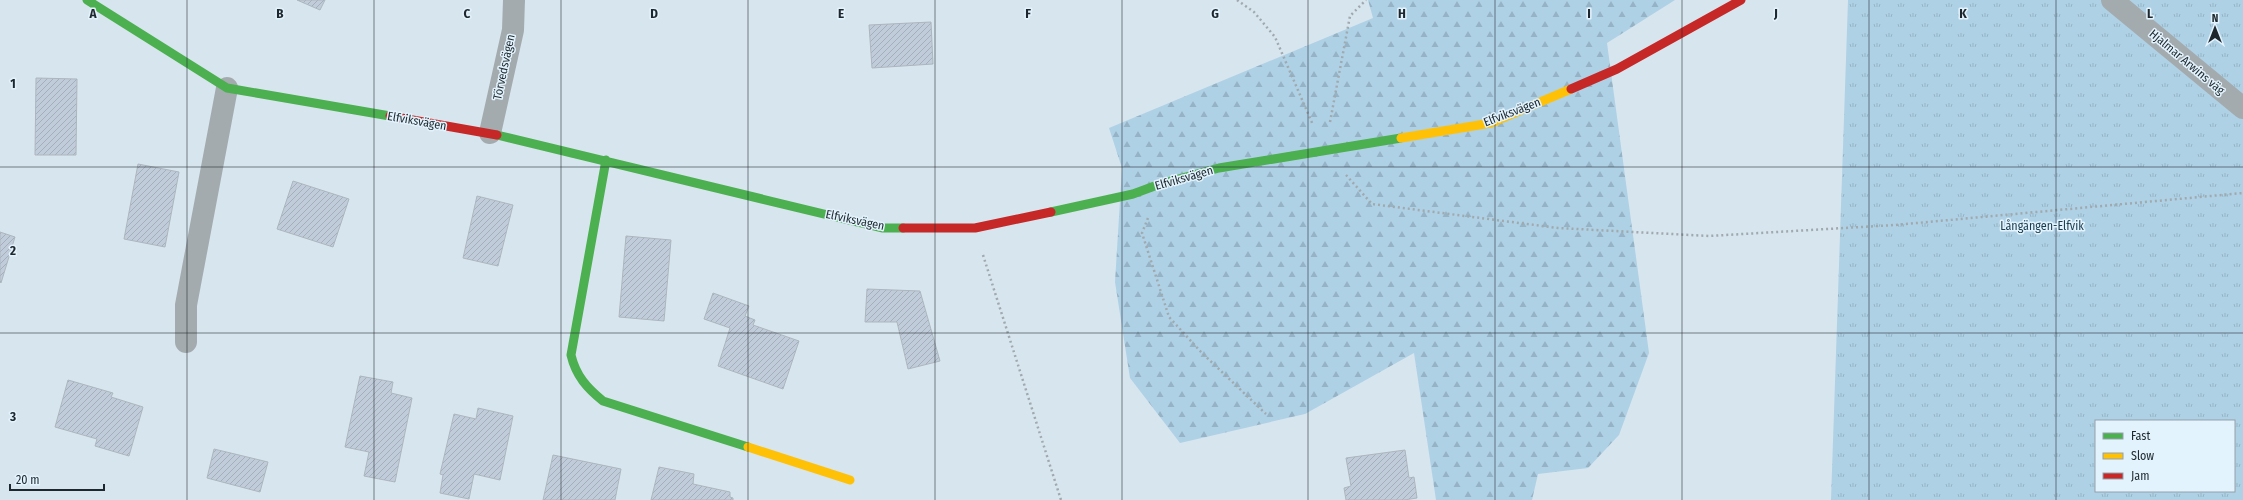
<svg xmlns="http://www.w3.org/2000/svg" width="2243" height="500" font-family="'Fira Sans Condensed',sans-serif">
<defs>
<pattern id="forest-firs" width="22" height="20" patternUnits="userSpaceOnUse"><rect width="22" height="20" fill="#afd1e5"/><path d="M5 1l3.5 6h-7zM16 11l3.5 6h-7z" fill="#96b3c5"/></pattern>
<pattern id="park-tufts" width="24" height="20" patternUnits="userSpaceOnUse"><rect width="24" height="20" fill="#afd1e5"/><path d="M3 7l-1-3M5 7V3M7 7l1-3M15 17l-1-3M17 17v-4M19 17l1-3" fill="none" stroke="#96b3c5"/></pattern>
<pattern id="building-hatch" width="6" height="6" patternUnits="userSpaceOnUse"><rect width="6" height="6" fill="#c0ccda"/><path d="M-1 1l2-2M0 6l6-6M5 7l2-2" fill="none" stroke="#a5afbb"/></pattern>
</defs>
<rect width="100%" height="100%" fill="#d7e5ee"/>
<path fill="url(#forest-firs)" d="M1368 0H1675L1607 43 1649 353 1619 435 1588 468 1538 474 1532 500H1436L1414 353 1305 414 1180 443 1130 378 1115 282 1122 168 1109 128 1373 18Z"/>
<path fill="url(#park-tufts)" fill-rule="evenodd" d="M1848 0H2243V500H1831ZM2096 421H2234V491H2096Z"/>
<path fill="url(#building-hatch)" stroke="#adb6be" d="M297 0H325L320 10Z
M931 22 933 64 872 68 869 25Z
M36 78 77 79 76 155H35Z
M138 164 179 172 165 247 124 239Z
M293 181 349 199 333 247 277 229Z
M477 196 513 205 498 266 463 258Z
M0 232 15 237 1 283 0 282Z
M626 236 671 240 664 321 619 317Z
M867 289 920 291 940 361 908 369 897 322H865Z
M713 293 749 306 745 316 755 320 753 325 799 341 783 389 718 366 730 328 704 319Z
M360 376 393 382 391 393 412 398 395 482 364 476 369 452 345 447Z
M68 380 113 393 111 397 143 407 129 456 95 446 97 439 55 427Z
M478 408 513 416 500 480 474 474 469 499 440 493 443 475 440 474 454 414 476 419Z
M214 449 268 462 260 492 207 478Z
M1405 450 1409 478 1414 477 1417 498 1404 500H1346L1344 488 1351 486 1346 458Z
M553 455 621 469 615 500H543Z
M659 467 694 474 693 484 730 492V497L733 498V500H651Z"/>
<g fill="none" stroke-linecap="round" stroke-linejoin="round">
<path stroke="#a0a9ad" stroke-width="2.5" stroke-dasharray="2 3" stroke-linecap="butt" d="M1237 0 1254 12 1275 37 1313 125
M1330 122 1350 16 1366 0
M1346 175 1372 204 1558 228 1709 236 1895 225 2243 193
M1148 218 1142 233 1169 317 1201 352 1266 414
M983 255 1061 500"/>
<path stroke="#a4abae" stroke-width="22" d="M2112 0 2243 108
M490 133 513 30 514 0
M186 342V305L227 88"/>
<path stroke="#4caf50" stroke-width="9" d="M87 0 227 88 390 116
M497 135 882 228H903
M606 160 571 355C576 376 587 388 603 401L748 447
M1051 212 1133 194 1160 184 1219 168 1401 138"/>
<path stroke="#ffc107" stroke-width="9" d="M1401 138 1491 123 1571 89
M748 447 850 480"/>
<path stroke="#c62828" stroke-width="9" d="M1571 89 1617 69 1741 0
M390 116 497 135
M903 228H975L1051 212"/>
</g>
<path fill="none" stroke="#1d272d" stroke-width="1" stroke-opacity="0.55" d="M187 0V500M374 0V500M561 0V500M748 0V500M935 0V500M1122 0V500M1308 0V500M1495 0V500M1682 0V500M1869 0V500M2056 0V500M0 167H2243M0 333H2243"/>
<g text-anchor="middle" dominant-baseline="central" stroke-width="3" stroke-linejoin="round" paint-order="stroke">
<g font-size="12" fill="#1d272d" stroke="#e3f3fd">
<text transform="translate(2187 62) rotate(40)">Hjalmar Arwins väg</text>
<text transform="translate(504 67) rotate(-78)">Törvedsvägen</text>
<text transform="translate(1512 112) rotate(-21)">Elfviksvägen</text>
<text transform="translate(417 121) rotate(10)">Elfviksvägen</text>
<text transform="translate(1184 178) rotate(-16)">Elfviksvägen</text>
<text transform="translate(855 220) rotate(12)">Elfviksvägen</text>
</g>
<g font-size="12" fill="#193c4f" stroke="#e3f3fd">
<text x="2042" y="226">Långängen-Elfvik</text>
</g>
</g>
<g font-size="13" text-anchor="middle" font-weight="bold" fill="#1d272d" stroke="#e3f3fd" stroke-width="3" stroke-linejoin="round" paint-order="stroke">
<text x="93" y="18">A</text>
<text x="280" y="18">B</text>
<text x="467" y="18">C</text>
<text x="654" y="18">D</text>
<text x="841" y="18">E</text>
<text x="1028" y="18">F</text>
<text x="1215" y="18">G</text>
<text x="1402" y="18">H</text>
<text x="1589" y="18">I</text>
<text x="1776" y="18">J</text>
<text x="1963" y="18">K</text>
<text x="2150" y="18">L</text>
<text x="13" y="88">1</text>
<text x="13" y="255">2</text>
<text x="13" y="421">3</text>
</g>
<rect x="2095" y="420" width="140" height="72" fill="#e3f3fd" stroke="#94a1aa"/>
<rect x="2103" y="433" width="20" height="6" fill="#4caf50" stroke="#94a1aa"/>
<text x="2131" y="440" font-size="12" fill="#1d272d">Fast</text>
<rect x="2103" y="453" width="20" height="6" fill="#ffc107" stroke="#94a1aa"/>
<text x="2131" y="460" font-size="12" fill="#1d272d">Slow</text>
<rect x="2103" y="473" width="20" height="6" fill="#c62828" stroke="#94a1aa"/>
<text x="2131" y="480" font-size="12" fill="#1d272d">Jam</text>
<g transform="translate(2215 28)" stroke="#e3f3fd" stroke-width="3" paint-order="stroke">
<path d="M0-3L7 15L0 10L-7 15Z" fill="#1d272d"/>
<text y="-6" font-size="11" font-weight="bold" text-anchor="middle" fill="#1d272d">N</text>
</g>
<path d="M10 484v6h94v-6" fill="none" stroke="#1d272d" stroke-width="2"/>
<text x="16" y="484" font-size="12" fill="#1d272d" stroke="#e3f3fd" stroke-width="3" paint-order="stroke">20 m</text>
</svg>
